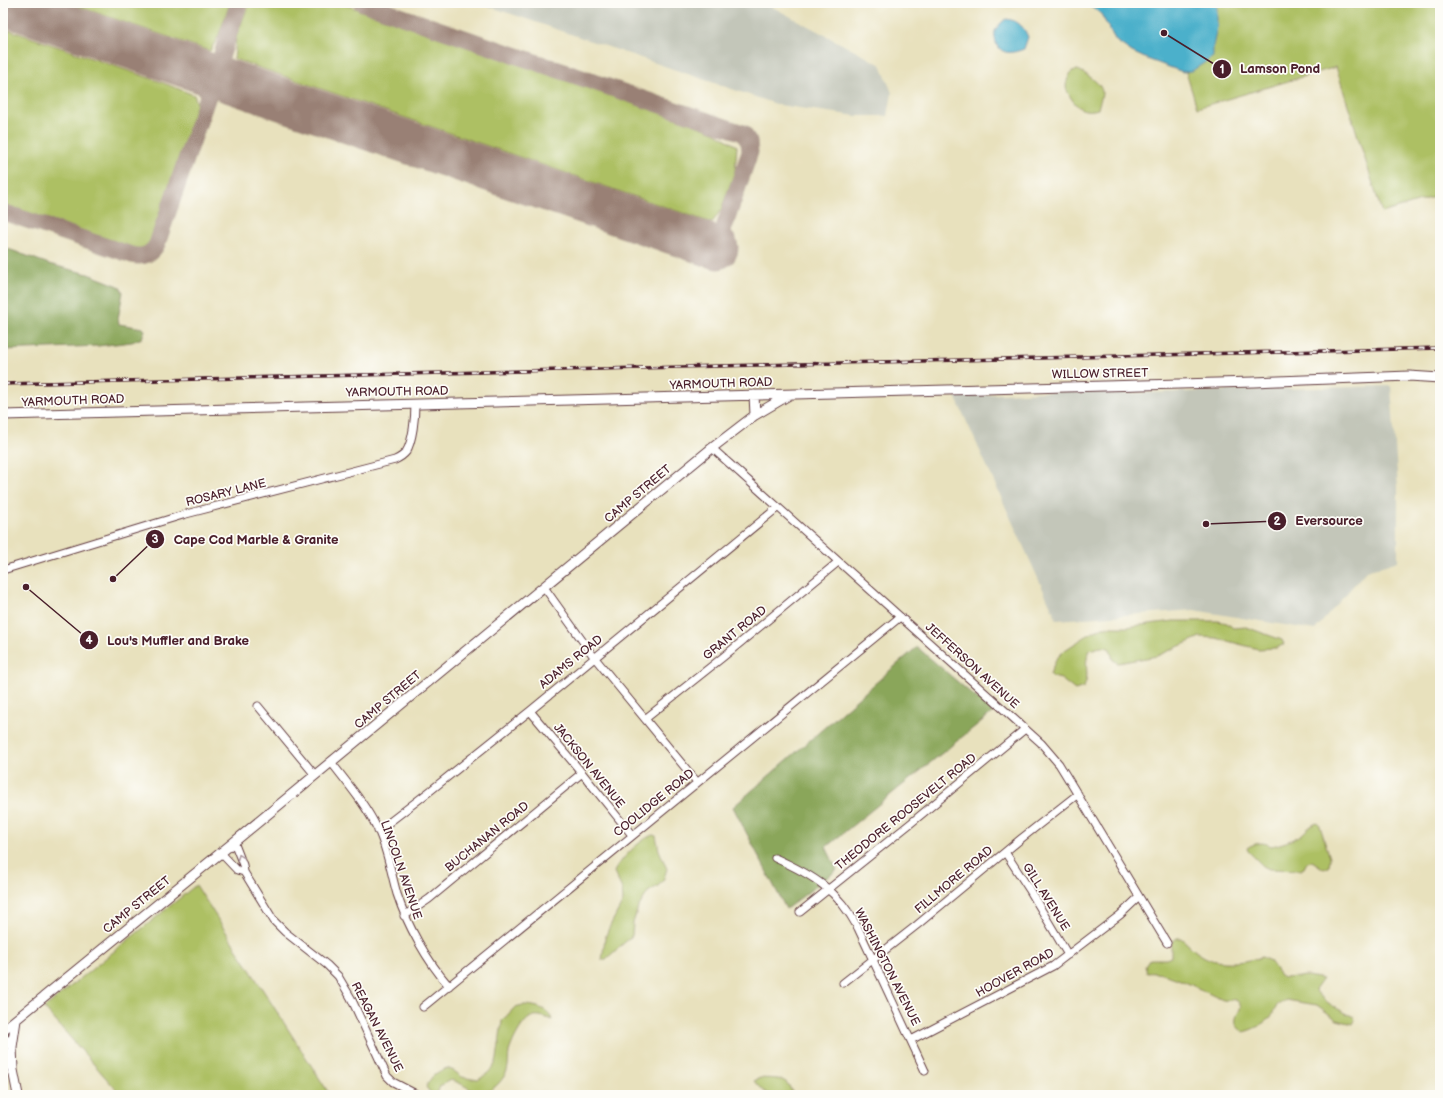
<svg xmlns="http://www.w3.org/2000/svg" width="1443" height="1098" font-family="'Balsamiq Sans',sans-serif">
<rect width="100%" height="100%" fill="#fdfcf7"/>
<filter id="ink" filterUnits="userSpaceOnUse"><feTurbulence type="fractalNoise" baseFrequency=".025" numOctaves="2"/><feDisplacementMap in="SourceGraphic" scale="8" xChannelSelector="R" yChannelSelector="G"/><feConvolveMatrix kernelMatrix="1 2 1 2 8 2 1 2 1" color-interpolation-filters="sRGB"/></filter>
<filter id="wash" filterUnits="userSpaceOnUse"><feTurbulence type="fractalNoise" baseFrequency=".012" numOctaves="4" result="noise"/><feDisplacementMap in="SourceGraphic" scale="16" xChannelSelector="R" yChannelSelector="G"/><feGaussianBlur stdDeviation="0.9" result="paint"/><feColorMatrix in="noise" values="0 0 0 0 0 0 0 0 0 0 0 0 0 0 0 0 0 1.4 0 .05"/><feComposite in="paint" operator="in"/></filter>
<g filter="url(#wash)">
<rect width="100%" height="100%" fill="#e8e1bd"/>
<path fill="#c3c6b9" d="M479 3H765L881 65 892 93 888 116H856L779 105Z
M1391 386 1398 488V561L1366 571 1315 630 1194 610 1057 620 955 396 1109 389 1111 394Z"/>
<path fill="#adc064" stroke="#7c7048" d="M68 3H230L218 37 210 51Z
M249 3H340L685 121 716 133 737 146 735 171 721 210 712 223 234 59 236 38Z
M1134 3H1440V195L1382 213 1336 67 1197 108 1185 69Z
M3 28 161 82 194 95 197 103 194 116 152 242C145 252 138 251 128 248L3 205Z
M1078 70C1085 73 1103 84 1102 93 1102 98 1099 103 1098 109 1085 113 1078 109 1071 98 1069 94 1066 91 1066 86 1066 81 1069 76 1072 71Z
M1173 621H1218L1227 623 1233 628 1246 627 1282 640 1284 644 1277 648 1258 649 1216 638 1200 637 1157 656 1118 663 1113 660 1110 649C1103 645 1097 648 1090 650 1082 666 1091 672 1084 687L1075 690 1061 679 1053 677 1050 674 1056 659 1065 650 1091 633 1103 627H1126Z
M1317 823 1320 826 1330 858 1329 867 1324 869 1312 861 1307 862 1304 868 1300 870 1269 869 1263 866 1248 851 1247 848C1254 843 1264 841 1271 846 1279 845 1295 839 1301 835 1306 831 1310 825 1317 823Z
M653 835 656 836 659 850 667 869 663 881 658 886 648 892 638 908 633 923 632 936 606 959 602 960 605 938 609 928 623 901 622 889 614 872C619 861 641 838 653 835Z
M196 885 330 1095H121L44 1008Z
M1177 938H1181C1188 944 1195 952 1203 956 1219 966 1245 962 1262 957L1270 961 1281 977 1285 978 1307 976 1323 979 1315 990C1325 1003 1339 1010 1354 1017L1355 1020 1353 1024 1337 1020 1317 1005 1286 1000C1270 1008 1277 1010 1269 1019 1265 1024 1249 1031 1243 1032 1223 1017 1252 1008 1235 1000 1232 999 1227 1001 1223 1000 1203 992 1169 970 1147 973L1145 966 1150 959H1166L1171 957V943Z
M523 1005C533 1005 550 1008 552 1020 547 1018 540 1015 534 1016 523 1018 512 1042 509 1052 508 1058 509 1065 507 1071 503 1080 492 1093 481 1093 471 1092 462 1082 450 1080L440 1086 437 1094 432 1095 426 1087C432 1075 435 1073 447 1068L454 1071 462 1077 478 1080C487 1074 494 1069 497 1059L502 1021 515 1007Z
M760 1078C768 1079 781 1077 787 1083 790 1086 791 1092 794 1095 773 1095 767 1098 754 1081Z"/>
<path fill="#8aa65a" stroke="#6a6242" d="M3 247 49 264 88 274 119 286 123 292 118 319 119 324 143 328 145 330 142 338 132 342 98 346 3 350Z
M917 647 993 712 826 847 837 870 786 909 733 807Z"/>
<path fill="#4cb0cb" stroke="#4b687b" d="M1087 3H1217V27L1213 47V57L1192 71 1183 72 1147 59 1132 52 1116 41 1101 14Z
M1006 19C1018 20 1024 27 1028 37L1024 49C1013 53 1002 56 996 43 995 39 994 35 995 31 997 26 1002 22 1006 19Z"/>
<g fill="none" stroke-linecap="round" stroke-linejoin="round">
<path stroke="#998074" stroke-width="17" d="M362 3 743 133 749 142 750 152 717 248
M197 71C204 79 208 85 208 96
M233 83C224 77 219 71 220 60L239 3
M3 212 132 255C143 258 152 254 157 244L208 96C214 86 222 83 233 83"/>
<path stroke="#998074" stroke-width="43" d="M3 4 717 248"/>
</g>
</g>
<g filter="url(#ink)">
<g fill="none" stroke-linecap="round" stroke-linejoin="round">
<g stroke="#623c41" stroke-width="9">
<path id="street" d="M712 448 1041 743 1059 764 1067 777 1167 943
M3 570 186 514 395 460C399 458 403 456 406 452 413 441 415 417 415 404
M544 587 594 657 697 782
M258 706 315 775
M530 711 582 773 632 835
M645 719 723 657 838 562
M331 762C348 784 366 805 378 830 387 848 391 873 397 894 407 925 427 961 449 986
M378 831 430 791 530 711 777 508
M234 842 243 865 244 872 274 921 285 932 327 965 338 976 351 998 387 1076 393 1082 418 1095
M220 852 237 870 244 872
M1005 852 1029 889 1068 955
M775 858C813 875 838 890 858 928L925 1071
M800 912 911 823 1025 729
M404 916 429 899 582 773
M843 983 917 925 1022 838 1078 794
M423 1007 900 617
M911 1040 1053 966 1120 915 1139 897"/>
</g>
<g stroke="#623c41" stroke-width="11">
<path id="secondary" d="M754 395 755 415
M3 415 1254 382 1409 376 1440 378
M16 1020 12 1047 13 1070 18 1095
M3 1030 234 842 712 448 755 415 789 395
M3 1037 12 1047
M3 1053 6 1060 13 1070"/>
</g>
<use href="#street" stroke="#fff" stroke-width="7"/>
<use href="#secondary" stroke="#fff" stroke-width="9"/>
<g stroke="#4a1f2b" stroke-width="3.5">
<path id="rail" d="M3 384 1440 348"/>
</g>
<use href="#rail" stroke="#fdfcf7" stroke-width="2" stroke-dasharray="6" stroke-linecap="butt"/>
</g>
<defs><path id="oneway-chevron" d="M-2-3.5L2.5 0L-2 3.5" fill="none" stroke-width="1.6" stroke-linecap="round" stroke-linejoin="round"/></defs>
<use stroke="#ae9aa0" href="#oneway-chevron" transform="translate(240 857) rotate(-111)"/>
</g>
<g text-anchor="middle" dominant-baseline="central" stroke-width="3.5" stroke-linejoin="round" paint-order="stroke">
<g font-size="12" fill="#4a1f2b" stroke="#fdfcf7">
<text transform="translate(1100 374) rotate(-1)">WILLOW STREET</text>
<text transform="translate(721 384) rotate(-2)">YARMOUTH ROAD</text>
<text transform="translate(397 392) rotate(-1)">YARMOUTH ROAD</text>
<text transform="translate(73 401) rotate(-2)">YARMOUTH ROAD</text>
<text transform="translate(226 493) rotate(-14)">ROSARY LANE</text>
<text transform="translate(638 494) rotate(-40)">CAMP STREET</text>
<text transform="translate(735 633) rotate(-39)">GRANT ROAD</text>
<text transform="translate(571 662) rotate(-39)">ADAMS ROAD</text>
<text transform="translate(972 666) rotate(42)">JEFFERSON AVENUE</text>
<text transform="translate(388 700) rotate(-40)">CAMP STREET</text>
<text transform="translate(589 766) rotate(51)">JACKSON AVENUE</text>
<text transform="translate(654 803) rotate(-39)">COOLIDGE ROAD</text>
<text transform="translate(906 812) rotate(-39)">THEODORE ROOSEVELT ROAD</text>
<text transform="translate(487 837) rotate(-39)">BUCHANAN ROAD</text>
<text transform="translate(401 870) rotate(71)">LINCOLN AVENUE</text>
<text transform="translate(954 880) rotate(-40)">FILLMORE ROAD</text>
<text transform="translate(1046 897) rotate(58)">GILL AVENUE</text>
<text transform="translate(137 905) rotate(-39)">CAMP STREET</text>
<text transform="translate(887 967) rotate(63)">WASHINGTON AVENUE</text>
<text transform="translate(1015 973) rotate(-29)">HOOVER ROAD</text>
<text transform="translate(377 1027) rotate(63)">REAGAN AVENUE</text>
</g>
</g>
<path fill="none" stroke="#4a1f2b" stroke-width="1.5" d="M1164 33L1222 69M1206 524L1277 521M113 579L155 539M26 587L89 640"/>
<g fill="#4a1f2b" stroke="#fdfcf7" stroke-width="1.5">
<circle cx="1164" cy="33" r="4"/>
<circle cx="1206" cy="524" r="4"/>
<circle cx="113" cy="579" r="4"/>
<circle cx="26" cy="587" r="4"/>
<circle cx="1222" cy="69" r="10"/>
<circle cx="1277" cy="521" r="10"/>
<circle cx="155" cy="539" r="10"/>
<circle cx="89" cy="640" r="10"/>
</g>
<g font-size="12" text-anchor="middle" font-weight="bold" fill="#fff">
<text x="1222" y="73">1</text>
<text x="1277" y="525">2</text>
<text x="155" y="543">3</text>
<text x="89" y="644">4</text>
</g>
<g font-size="13" text-anchor="middle" font-weight="bold" fill="#4a1f2b" stroke="#fdfcf7" stroke-width="3.5" stroke-linejoin="round" paint-order="stroke">
<text x="1280" y="73">Lamson Pond</text>
<text x="1329" y="525">Eversource</text>
<text x="256" y="544">Cape Cod Marble &amp; Granite</text>
<text x="178" y="645">Lou's Muffler and Brake</text>
</g>
<rect width="1443" height="1098" fill="none" stroke="#fdfcf7" stroke-width="16"/>
</svg>
